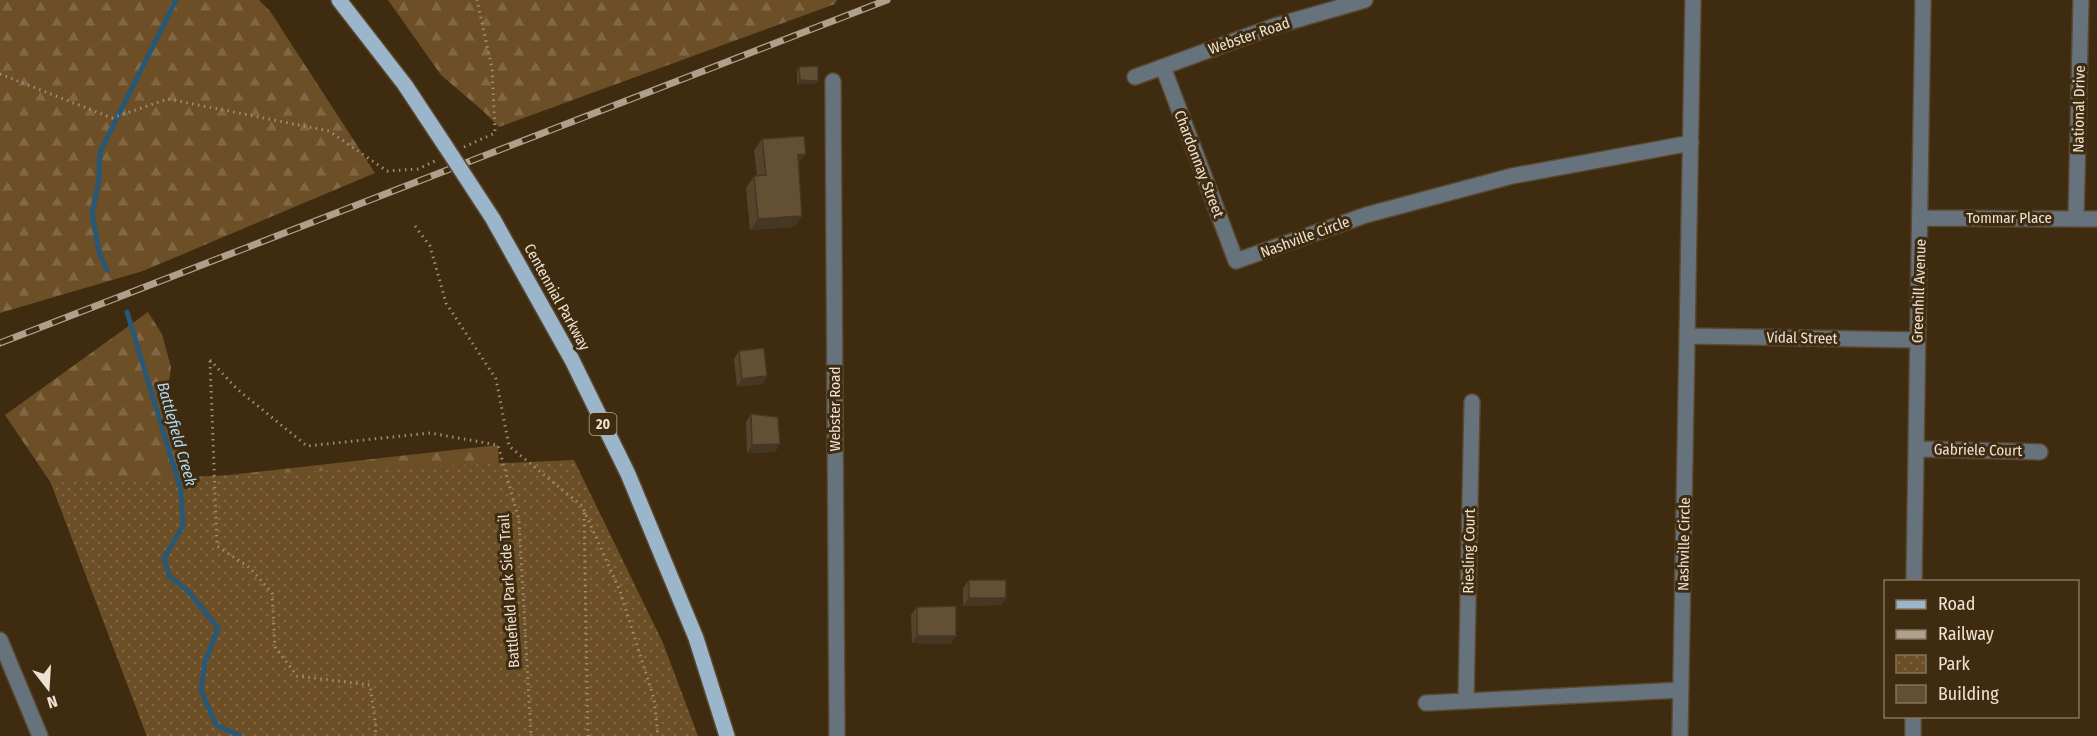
<svg xmlns="http://www.w3.org/2000/svg" width="2097" height="736" font-family="'Fira Sans Condensed',sans-serif">
<defs>
<pattern id="forest-firs" width="22" height="20" patternUnits="userSpaceOnUse" patternTransform="scale(1.5)"><rect width="22" height="20" fill="#6c4f26"/><path d="M5 1l3.5 6h-7zM16 11l3.5 6h-7z" fill="#816845"/></pattern>
<pattern id="park-dots" width="8" height="8" patternUnits="userSpaceOnUse" patternTransform="scale(1.5)"><rect width="8" height="8" fill="#6c4f26"/><path d="M2 2h.1M6 6h.1" fill="none" stroke="#816845" stroke-width="1.8" stroke-linecap="round"/></pattern>
</defs>
<rect width="100%" height="100%" fill="#3e2b10"/>
<path fill="url(#forest-firs)" d="M0 0H259L270 11 375 173 143 271 0 313Z
M388 0H837L835 4 499 127 483 111 441 75Z
M148 312 162 334 171 367 166 403 193 479 498 445 507 736H147L51 483 5 415Z"/>
<path fill="url(#park-dots)" d="M574 460 663 643 698 736H147L51 483Z"/>
<g fill="none" stroke-linecap="round" stroke-linejoin="round">
<path stroke="#275878" stroke-width="5" d="M107 270 100 255 92 213 99 180 100 152 176 0
M127 312 181 490 183 526 164 558 169 576 188 591 218 628 205 662 201 690 216 725 240 736"/>
<g stroke="#5a482f" stroke-width="18">
<path id="minor" d="M1163 67 1236 261 1366 215 1512 176 1691 143
M1135 77 1275 26 1365 0
M833 81 837 736
M1921 218 2097 219
M2076 219 2081 0
M1688 336 1917 340
M1916 449 2040 452
M1914 582 1923 0
M0 640 40 736
M1466 701 1472 402
M1426 703 1681 690
M1680 736 1693 0
M1913 736V716"/>
</g>
<g stroke="#5a482f" stroke-width="18">
<path id="major" d="M339 0 405 85 446 147
M493 219 572 360 628 474 696 638 727 736"/>
</g>
<path stroke="#9d8e79" stroke-width="3" stroke-dasharray="1.5 4.5" stroke-linecap="butt" d="M0 74 112 118 168 99 329 131 387 171 418 169 437 160
M464 147 495 133 492 68 477 0
M415 226 430 246 446 303 496 379 509 446 582 506 620 591 654 699 658 736
M210 360 237 389 307 446 430 433 498 445 519 520 531 736
M210 361 217 546 250 568 272 593 275 647 297 676 370 685 376 727 375 736
M584 513 588 736"/>
<use href="#minor" stroke="#66737d" stroke-width="15"/>
<use href="#major" stroke="#9bb6cb" stroke-width="15"/>
<g stroke="#aea08c" stroke-width="7">
<path id="rail" d="M0 343 887 0"/>
</g>
<use href="#rail" stroke="#3e2b10" stroke-width="4.5" stroke-dasharray="14" stroke-linecap="butt"/>
<g stroke="#5a482f" stroke-width="18" stroke-linecap="butt">
<path id="major-bridge" d="M446 147 493 219"/>
</g>
<use href="#major-bridge" stroke="#9bb6cb" stroke-width="15"/>
</g>
<path fill="#55442c" d="M799 67 815 84H797V71Z
M762 139 799 164 802 216 794 227 750 230 746 188 754 176H757L754 150Z
M739 351 767 376 762 384 737 387 734 359Z
M751 414 780 444 775 452 747 453 746 422Z
M969 580 1006 598 1001 605 963 606V588Z
M917 607 951 644 912 643 911 615Z"/>
<path fill="#453724" d="M800 80 818 81 815 84H797Z
M806 154 798 165V155Z
M802 216 794 227 750 230 758 219Z
M767 376 762 384 737 387 742 379Z
M780 444 775 452 747 453 752 445Z
M969 598H1006L1001 605 963 606Z
M917 636H956L951 644 912 643Z"/>
<path fill="#634f33" stroke="#453724" stroke-width="1.5" d="M818 66V81L800 80 799 67Z
M804 136 806 154 798 155 802 216 758 219 754 176 766 175 762 139Z
M764 348 767 376 742 379 739 351Z
M751 414 778 417 780 444 752 445Z
M969 580H1006V598H969Z
M956 606V636H917V607Z"/>
<g text-anchor="middle" dominant-baseline="central" stroke-width="6" stroke-linejoin="round" paint-order="stroke">
<rect fill="#3e2b10" stroke="#b9ab98" stroke-width="1.5" x="589.5" y="413" width="27" height="22" rx="4.5"/>
<g font-size="14" font-weight="bold" fill="#eee2d3">
<text x="603" y="424">20</text>
</g>
<g font-size="15" fill="#eee2d3" stroke="#3e2b10">
<text transform="translate(1249 36) rotate(-19)">Webster Road</text>
<text transform="translate(2079 109) rotate(-89)">National Drive</text>
<text transform="translate(1199 164) rotate(69)">Chardonnay Street</text>
<text x="2009" y="218">Tommar Place</text>
<text transform="translate(1305 237) rotate(-20)">Nashville Circle</text>
<text transform="translate(1919 291) rotate(-88)">Greenhill Avenue</text>
<text transform="translate(557 297) rotate(61)">Centennial Parkway</text>
<text transform="translate(1802 338) rotate(1)">Vidal Street</text>
<text transform="translate(835 409) rotate(-90)">Webster Road</text>
<text transform="translate(1978 450) rotate(1)">Gabriele Court</text>
<text transform="translate(1684 544) rotate(-89)">Nashville Circle</text>
<text transform="translate(1469 551) rotate(-89)">Riesling Court</text>
<text transform="translate(509 591) rotate(-94)">Battlefield Park Side Trail</text>
</g>
<g font-size="16" font-style="italic" fill="#acd7f6" stroke="#3e2b10">
<text transform="translate(177 434) rotate(74)">Battlefield Creek</text>
</g>
</g>
<rect x="1884" y="580" width="195" height="138" fill="#3e2b10" stroke="#84745e" stroke-width="1.5"/>
<rect x="1896" y="600" width="30" height="9" fill="#9bb6cb" stroke="#84745e" stroke-width="1.5"/>
<text x="1938" y="610" font-size="18" fill="#eee2d3">Road</text>
<rect x="1896" y="630" width="30" height="9" fill="#aea08c" stroke="#84745e" stroke-width="1.5"/>
<text x="1938" y="640" font-size="18" fill="#eee2d3">Railway</text>
<rect x="1896" y="655" width="30" height="18" fill="url(#park-dots)" stroke="#84745e" stroke-width="1.5"/>
<text x="1938" y="670" font-size="18" fill="#eee2d3">Park</text>
<rect x="1896" y="685" width="30" height="18" fill="#634f33" stroke="#84745e" stroke-width="1.5"/>
<text x="1938" y="700" font-size="18" fill="#eee2d3">Building</text>
<g transform="translate(48 688) rotate(163)" stroke="#3e2b10" stroke-width="4.5" paint-order="stroke">
<path d="M0-4.5L10 22L0 15L-10 22Z" fill="#eee2d3"/>
<text y="-9" font-size="16" font-weight="bold" text-anchor="middle" fill="#eee2d3">N</text>
</g>
</svg>
